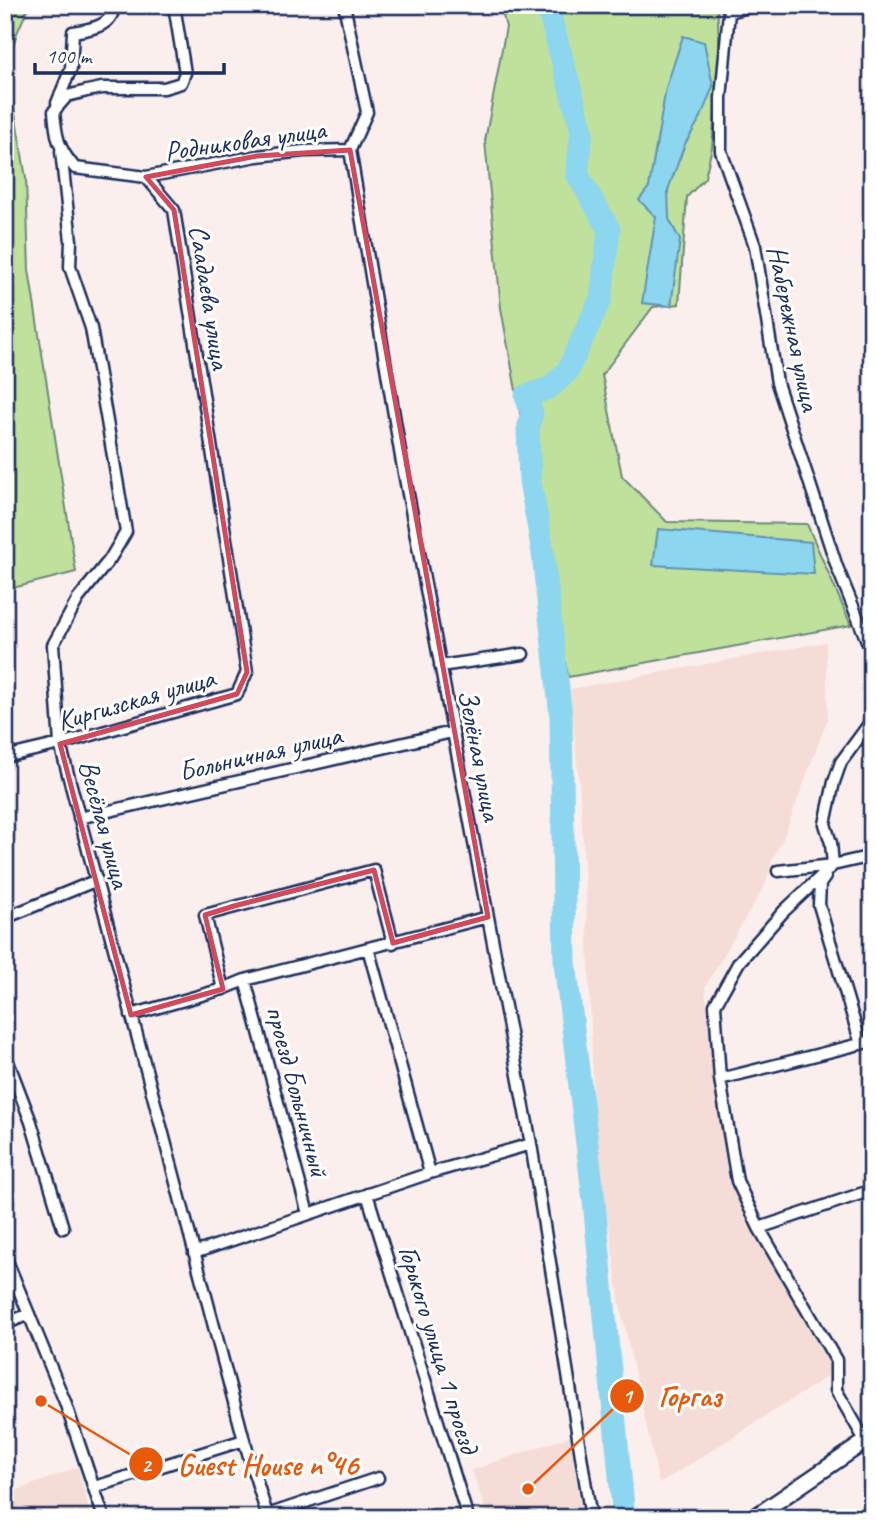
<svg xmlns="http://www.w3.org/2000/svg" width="877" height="1523" font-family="Caveat,sans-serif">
<rect width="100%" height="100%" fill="#fbefed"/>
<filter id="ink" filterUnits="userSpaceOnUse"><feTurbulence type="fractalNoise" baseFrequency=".0143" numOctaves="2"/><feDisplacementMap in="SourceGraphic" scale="14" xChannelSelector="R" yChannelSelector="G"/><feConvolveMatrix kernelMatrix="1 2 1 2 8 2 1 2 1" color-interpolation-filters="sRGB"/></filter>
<g filter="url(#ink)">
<path fill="#f6dcd7" d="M826 642 828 718 783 839 772 860 766 883 705 987 715 1085 728 1178 745 1218 833 1365 832 1372 819 1382 659 1484 620 1305 594 1121 588 941 580 793 570 689Z
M570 1436 582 1518H488L472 1470Z
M78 1467 91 1518H5V1481L10 1493Z"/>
<path fill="#bfe19b" stroke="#6d887c" stroke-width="2" d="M5 5 29 6 17 33 7 66 26 178 29 270 76 572 5 590Z
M500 5H717L720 57 712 147 705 178 687 197 679 304 653 307 602 375 622 476 667 522 807 524 851 625 568 677 501 308 485 141 506 27Z"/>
<path fill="#8dd6ef" stroke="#5f93b5" stroke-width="2" d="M644 5H692V7L644 11Z
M683 36 704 42 713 86 701 117 685 144 668 190 669 219 680 240 671 306 642 303 656 217 639 200 649 187 666 88Z
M658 529 811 542 814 574 653 565Z"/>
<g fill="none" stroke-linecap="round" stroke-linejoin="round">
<path stroke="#8dd6ef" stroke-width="23" d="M547 5 582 131 577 174 609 229 601 298 567 372 549 388 526 396 532 413 528 430 530 481 542 546 561 716 565 963 594 1201 624 1518"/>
<g stroke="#1b2f5e" stroke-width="15">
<path id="street" d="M174 5 185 73 181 83 164 88H102L87 91 67 96 54 111C56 137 58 148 75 168L146 177 257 156 304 151 350 150
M344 5 367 112 350 150 401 457 531 1144 591 1518
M727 5 729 12 721 98V151L755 246 777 383 837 567 872 653
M729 12 756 5
M57 103 71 68 73 32C90 29 113 27 114 5
M61 151 71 241 70 267 91 328 126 532 110 559 78 599 53 645 60 744 244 1440 268 1518
M440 666 523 654
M5 757 60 744 237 694 247 672 174 210 146 177
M79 818 452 732
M833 865 784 911 739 962 715 1005 720 1079 737 1181 759 1228 836 1360V1390L866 1442
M833 865 831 843 825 824 834 782 841 762 872 720
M778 871 833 865 872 856
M825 877 820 884 819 905 861 1044
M5 918 97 880
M368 948 430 1173
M245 980 308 1214
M223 989 205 915 374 870 393 943
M131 1015 223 989 245 980 488 917
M5 1054 31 1122 63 1228
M720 1079 872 1041
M367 1194 468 1518
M759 1228 872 1190
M194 1253 430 1173 531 1144
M5 1256 65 1402 104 1518
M5 1324 29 1314
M95 1487 244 1440
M267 1515 378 1478"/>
</g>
<g stroke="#1b2f5e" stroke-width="19">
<path id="secondary" d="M753 1518 872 1437"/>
</g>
<use href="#street" stroke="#fff" stroke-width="10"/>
<use href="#secondary" stroke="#fff" stroke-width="14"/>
</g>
</g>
<path fill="none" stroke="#d1495b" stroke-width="5" stroke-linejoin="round" d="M350 150 488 917 393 943 374 870 234 906 205 915 223 989 131 1015 60 744 237 694 247 672 174 210 146 177 257 156Z"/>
<g text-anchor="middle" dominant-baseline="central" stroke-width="6" stroke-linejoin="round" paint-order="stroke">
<g font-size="28" fill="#1b2f5e" stroke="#fff">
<text transform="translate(245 140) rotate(-8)">Родниковая улица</text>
<text transform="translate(210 297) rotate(81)">Саадаева улица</text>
<text transform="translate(794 328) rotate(78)">Набережная улица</text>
<text transform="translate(136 699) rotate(-16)">Киргизская улица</text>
<text transform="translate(260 753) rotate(-13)">Больничная улица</text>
<text transform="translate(480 755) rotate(79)">Зелёная улица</text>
<text transform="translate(105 824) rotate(75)">Весёлая улица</text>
<text transform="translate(298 1091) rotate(75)">проезд Больничный</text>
<text transform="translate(439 1349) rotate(73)">Горького улица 1 проезд</text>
</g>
</g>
<path fill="none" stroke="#e8590c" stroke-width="2.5" d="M528 1489L627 1396M41 1401L146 1464"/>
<g fill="#e8590c" stroke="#fff" stroke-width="2.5">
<circle cx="528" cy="1489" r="7"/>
<circle cx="41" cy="1401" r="7"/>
<circle cx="627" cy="1396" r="18"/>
<circle cx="146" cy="1464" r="18"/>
</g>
<g font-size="21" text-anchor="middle" font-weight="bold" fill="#fff">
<text x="627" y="1403">1</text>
<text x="146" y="1472">2</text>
</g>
<g font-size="30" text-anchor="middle" font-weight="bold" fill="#e8590c" stroke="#fff" stroke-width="6" stroke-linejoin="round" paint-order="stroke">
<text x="690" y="1406">Горгаз</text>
<text x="268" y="1475">Guest House n°46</text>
</g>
<rect width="877" height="1523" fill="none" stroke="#fff" stroke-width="28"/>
<rect x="14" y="14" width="849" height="1495" fill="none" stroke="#1b2f5e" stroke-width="2.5" filter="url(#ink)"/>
<path d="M35 63v10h189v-10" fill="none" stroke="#1b2f5e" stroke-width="3.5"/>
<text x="46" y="63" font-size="21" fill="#1b2f5e" stroke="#ffffff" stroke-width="5" paint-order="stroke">100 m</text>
</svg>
